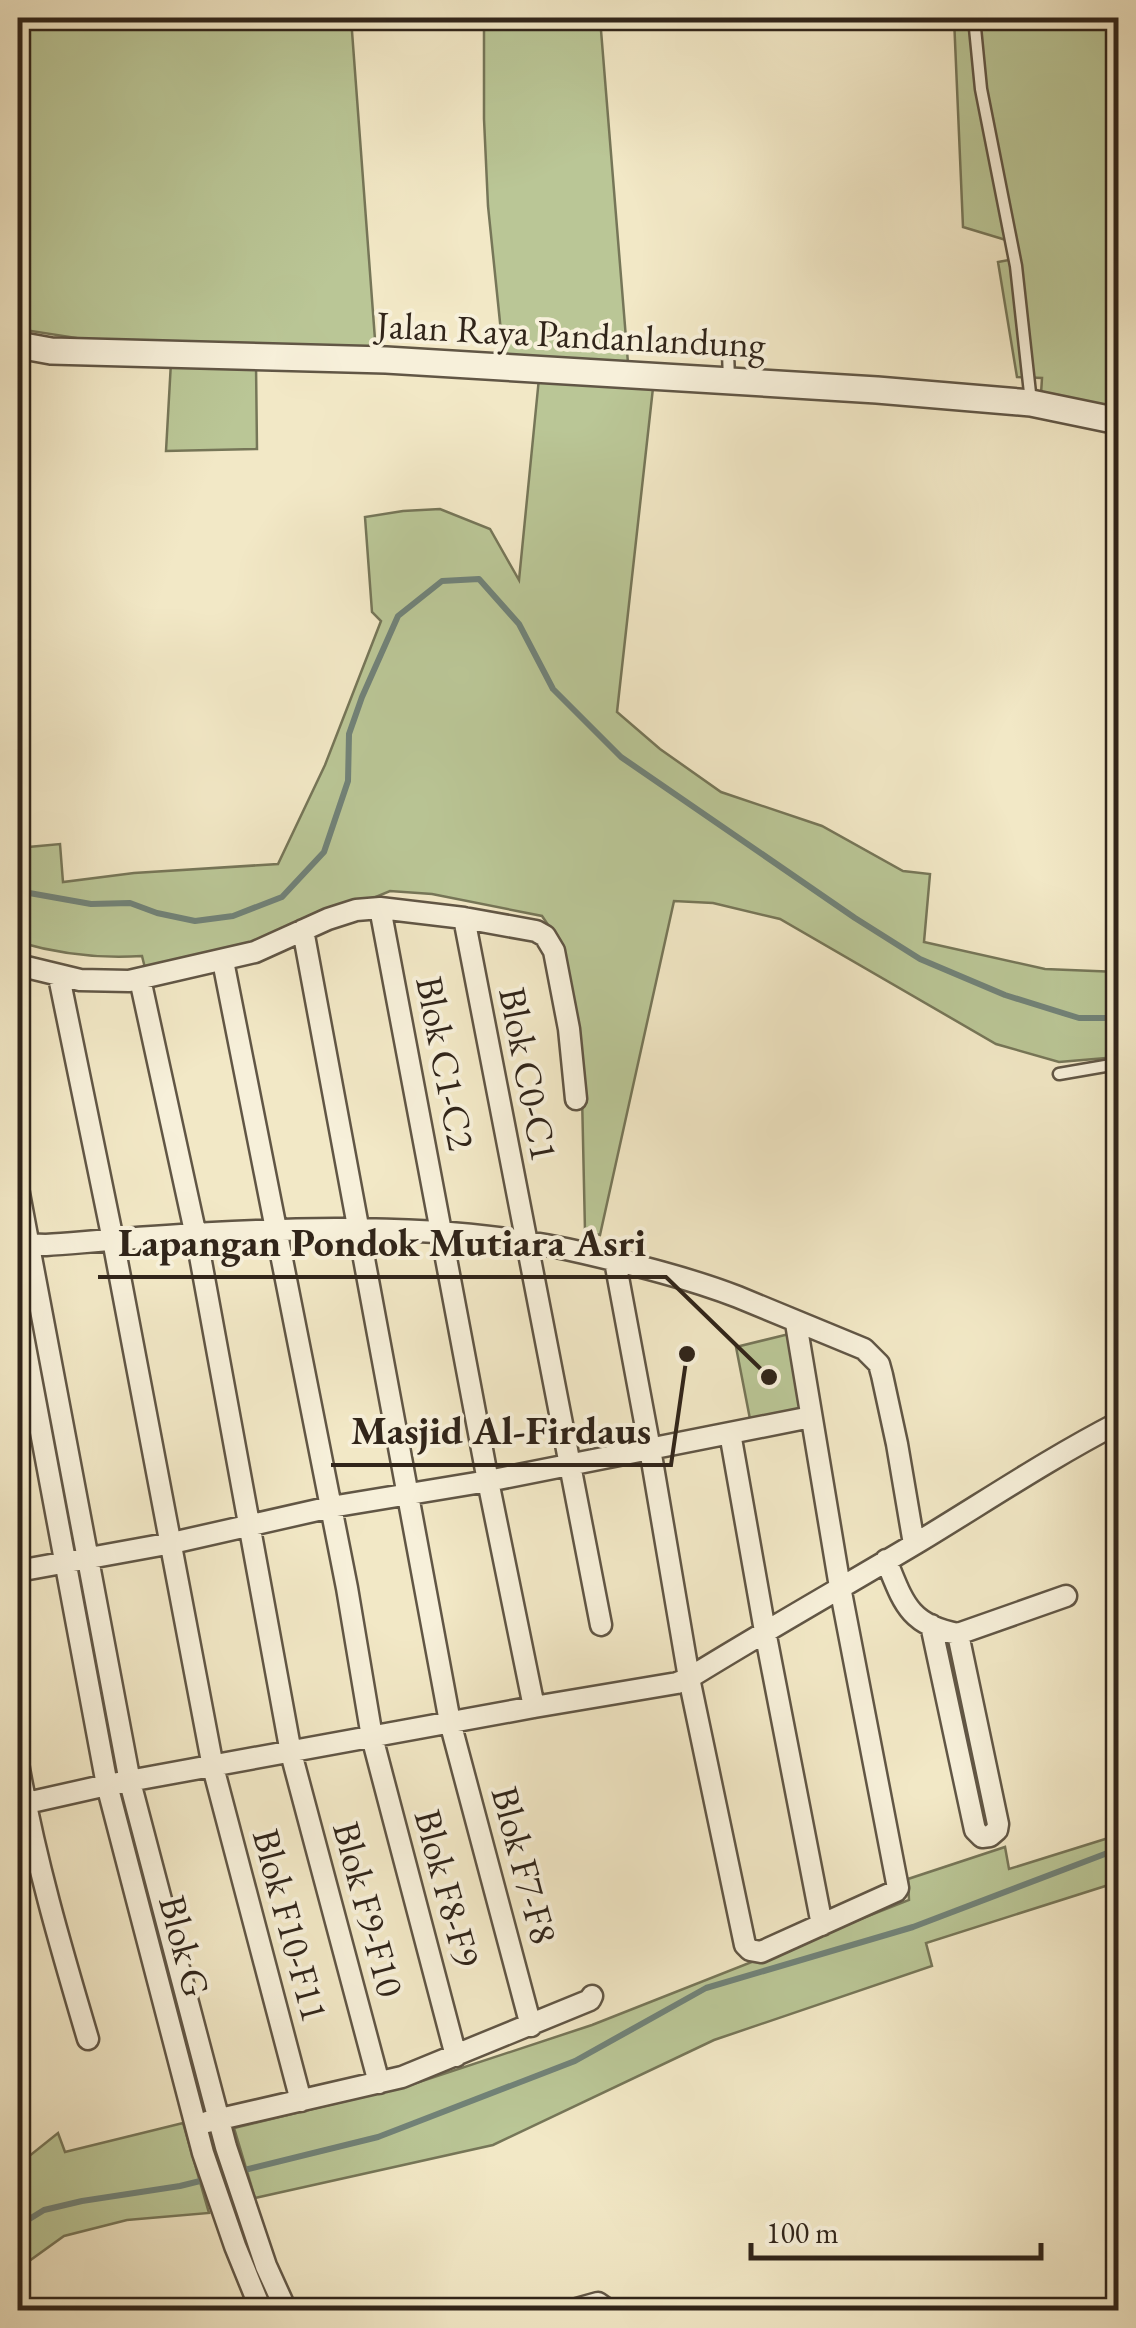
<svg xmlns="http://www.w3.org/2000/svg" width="1136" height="2328" font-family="'EB Garamond',serif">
<rect width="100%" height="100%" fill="#f2e8c6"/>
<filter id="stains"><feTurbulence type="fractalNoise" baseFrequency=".002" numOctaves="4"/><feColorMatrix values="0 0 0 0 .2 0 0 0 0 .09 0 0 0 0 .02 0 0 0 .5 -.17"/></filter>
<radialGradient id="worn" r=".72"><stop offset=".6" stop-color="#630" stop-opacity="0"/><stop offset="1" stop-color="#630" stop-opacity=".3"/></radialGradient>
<path fill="#bac696" stroke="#767658" stroke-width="2.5" d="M18 18H351L376 353 89 340 18 329Z
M484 18H600L628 363 504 361 488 206 484 119Z
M954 18H1118V410L1041 394 1042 378 1017 377 998 262 1009 260 1006 240 963 227Z
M171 362 256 364 257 449 166 451Z
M539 378 653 388 617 712 660 749 721 792 822 826 903 871 930 874 924 942 1045 969 1118 972V1057L1059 1062 996 1044 780 919 713 903 674 901 600 1235 585 1231 581 1049 563 947 542 916 432 894 390 891 260 945 146 972 142 956C99 959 59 954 18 942V848L60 844 63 882 134 873 278 864 325 765 381 621 372 612 365 517 403 511 440 509 490 529 519 580Z
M18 1252 23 1253 76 1542 73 1544 70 1540 19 1273Z
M789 1334 802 1408 750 1419 736 1347Z
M79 1572 82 1573 118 1770H113L76 1573Z
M948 1643 952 1644 987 1823 984 1826Z
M127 1813 130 1814 200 2090 199 2092 196 2093 125 1815Z
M1118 1835V1882L926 1943 932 1966 714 2040 493 2145 255 2198 234 2128 407 2086 592 2025 909 1900 908 1879 1005 1847 1009 1869Z
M183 2123 209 2213 127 2220 64 2236 18 2269V2165L58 2133 65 2152Z"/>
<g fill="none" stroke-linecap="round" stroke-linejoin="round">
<path stroke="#718278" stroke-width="6" d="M18 891 91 904 130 903 157 913 195 921 233 916 282 897 324 852 348 781 349 734 362 697 398 616 442 581 479 579 519 624 553 689 621 757 855 918 920 959 1005 995 1079 1018H1118
M18 2226 44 2210 82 2201 180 2186 378 2137 575 2061 706 1988 913 1927 1118 1849"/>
<g stroke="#615645" stroke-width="15">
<path id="service" d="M974 18 981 89 1016 266 1031 402
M728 351 729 381
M1059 1074 1111 1065 1118 1066"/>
</g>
<g stroke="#615645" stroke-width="25">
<path id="minor" d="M380 908 488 1481 534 1707
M464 918 601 1625
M303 930 450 1722 531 2026
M223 961 347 1588 372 1737 456 2056
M18 965 80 980 129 981 255 952 328 919 356 910 380 908 464 918 536 931 545 936 554 951 569 1029 576 1099
M59 977 113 1240 213 1767 301 2101
M140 979 198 1245 291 1753 379 2083
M18 1188 130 1782 226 2147 266 2266 286 2310
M18 1244 46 1245C219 1232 413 1213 584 1253 635 1265 689 1278 738 1297 780 1314 822 1332 864 1349L879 1364 882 1375 897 1444 914 1544
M615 1261 650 1449 689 1678 745 1945 750 1950 761 1952 896 1891 898 1888 840 1587 796 1323
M18 1309 107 1785 203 2153 235 2246 261 2310
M730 1433 765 1631 822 1925
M886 1560C903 1601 908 1625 958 1634L1066 1596
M18 1571 172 1543 331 1507 488 1481 811 1417
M931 1625 975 1830 982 1837 990 1836 997 1830 998 1824 958 1634
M18 1763C34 1856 61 1948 88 2039
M18 1805 107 1785 534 1707 677 1683 689 1678C765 1631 843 1587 920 1541 986 1501 1050 1458 1118 1423
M207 2122 402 2077 590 2000 592 1996
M573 2310 598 2303 608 2310"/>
</g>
<g stroke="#615645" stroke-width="30">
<path id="tertiary" d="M18 345 51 351 386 360 877 390 1031 403 1118 421"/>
</g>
<use href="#service" stroke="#f7f0da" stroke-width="10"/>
<use href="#minor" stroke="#f7f0da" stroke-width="20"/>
<use href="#tertiary" stroke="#f7f0da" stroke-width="25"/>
</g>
<g text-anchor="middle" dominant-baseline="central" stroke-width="8" stroke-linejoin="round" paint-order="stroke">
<g font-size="38" fill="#31251a" stroke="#f7f0da">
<text transform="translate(571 334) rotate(3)">Jalan Raya Pandanlandung</text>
<text transform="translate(446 1063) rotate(79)">Blok C1-C2</text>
<text transform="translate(529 1074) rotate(79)">Blok C0-C1</text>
<text transform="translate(525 1865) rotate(75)">Blok F7-F8</text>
<text transform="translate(448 1888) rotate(75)">Blok F8-F9</text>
<text transform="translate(369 1909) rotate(75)">Blok F9-F10</text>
<text transform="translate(291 1925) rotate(75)">Blok F10-F11</text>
<text transform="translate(185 1946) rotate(75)">Blok G</text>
</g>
</g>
<path fill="none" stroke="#31251a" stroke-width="4" d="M769 1377L666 1277H98M687 1354L671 1465H331"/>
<g fill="#31251a" stroke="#f7f0da" stroke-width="4">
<circle cx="769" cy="1377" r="10"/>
<circle cx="687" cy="1354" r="10"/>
</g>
<g font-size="40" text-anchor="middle" font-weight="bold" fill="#31251a" stroke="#f7f0da" stroke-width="8" stroke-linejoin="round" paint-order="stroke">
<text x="382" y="1256">Lapangan Pondok Mutiara Asri</text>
<text x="501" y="1444">Masjid Al-Firdaus</text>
</g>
<rect width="1136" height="2328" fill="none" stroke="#f2e8c6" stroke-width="60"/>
<rect x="20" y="20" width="1096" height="2288" fill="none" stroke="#31251a" stroke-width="5"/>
<rect x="30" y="30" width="1076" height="2268" fill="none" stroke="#31251a" stroke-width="2.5"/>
<path d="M751 2243v15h290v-15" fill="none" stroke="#31251a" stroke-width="5"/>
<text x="766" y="2243" font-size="30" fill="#31251a" stroke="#f7f0da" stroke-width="8" paint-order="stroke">100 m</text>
<rect width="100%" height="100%" filter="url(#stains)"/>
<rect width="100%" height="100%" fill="url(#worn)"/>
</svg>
